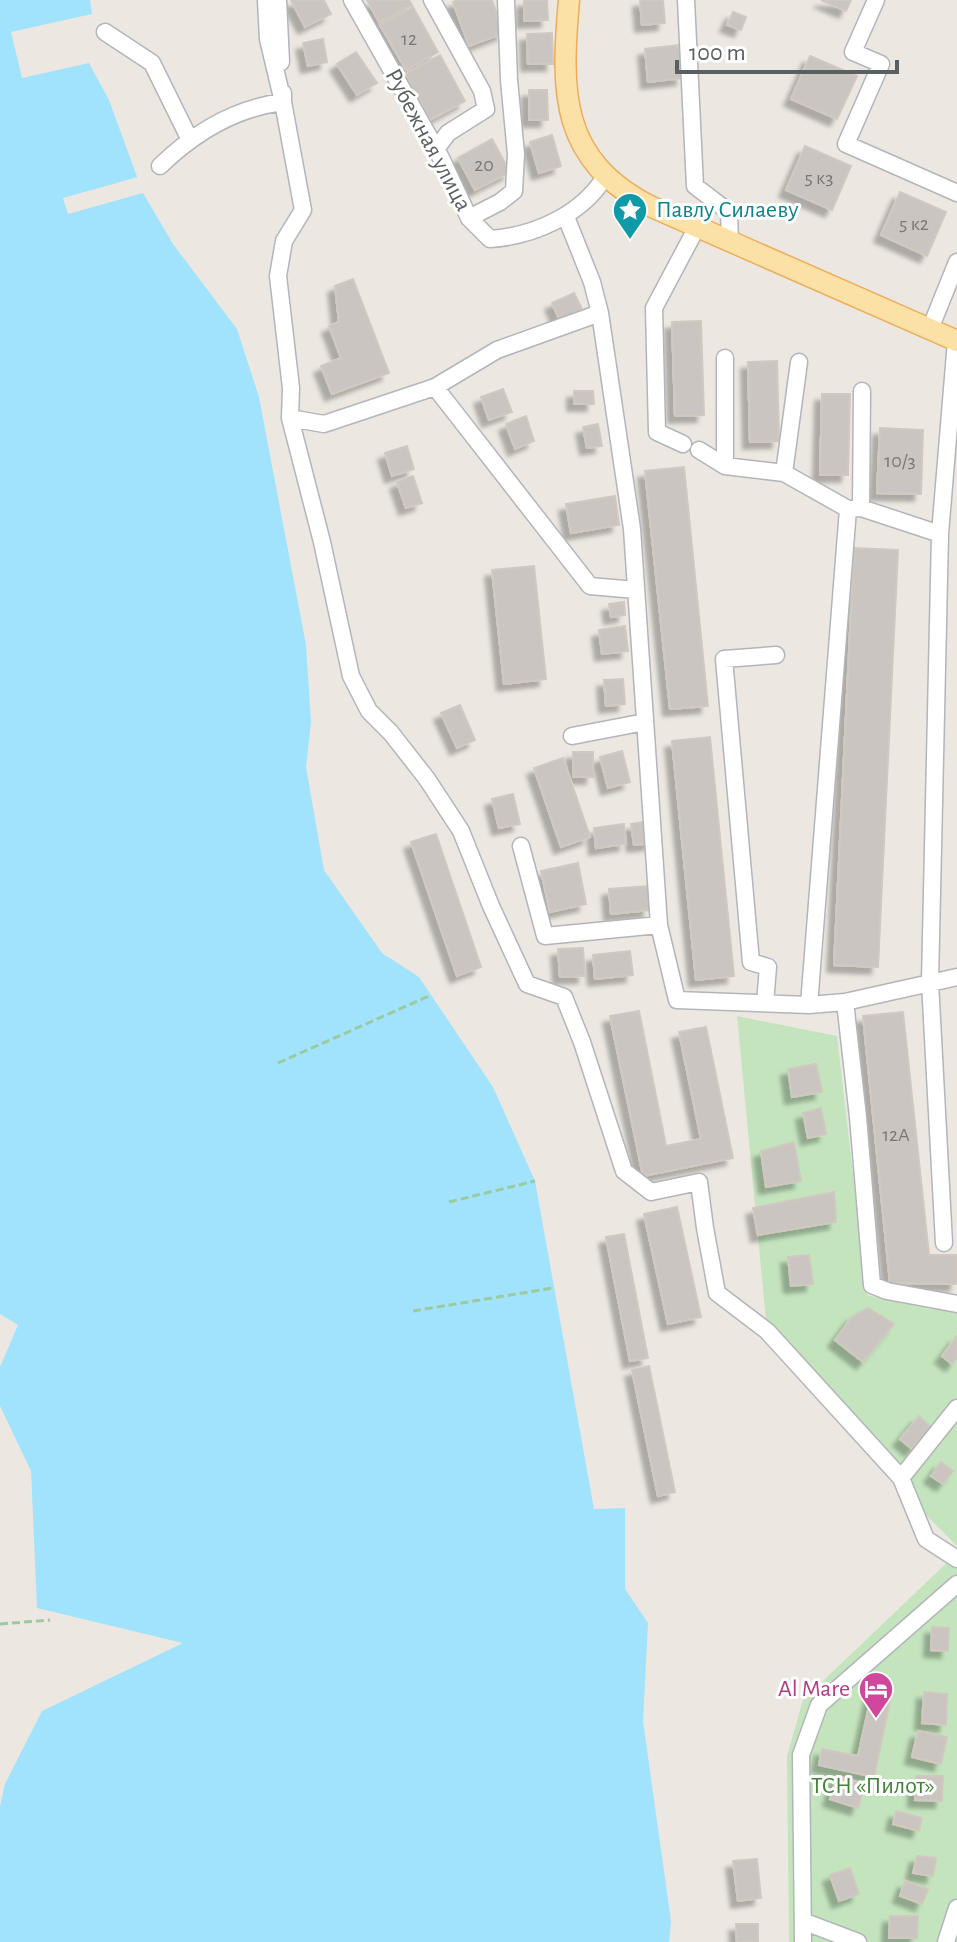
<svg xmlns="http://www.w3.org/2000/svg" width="957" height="1942" font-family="'Alegreya Sans',sans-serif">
<defs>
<filter id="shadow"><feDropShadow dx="-7" dy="7" stdDeviation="2" flood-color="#0004"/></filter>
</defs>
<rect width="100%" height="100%" fill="#ece8e1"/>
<path fill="#c4e4be" d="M737 1016 837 1036 867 1295 929 1309 957 1311V1546L889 1478 767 1331Z
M957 1553V1942H789L787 1756 803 1700Z"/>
<path fill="#a1e3fc" d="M0 0H90L92 14 11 32 22 78 89 63 109 100 143 193 173 244 237 329 259 397 306 645 311 722 306 767 324 870 382 953 419 977 493 1087 535 1181 594 1509 625 1508V1589L648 1623 643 1721 671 1921 669 1942H0V1806L5 1784 42 1711 183 1643 37 1608 31 1471 0 1406V1367L18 1325 0 1314Z"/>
<path fill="#ece8e1" d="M138 177 143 193 68 214 63 198Z"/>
<path fill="#cac5c1" stroke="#d1c9c0" stroke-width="2" filter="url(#shadow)" d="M291 0H324L331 14 305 27Z
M367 0H409L412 5 379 22Z
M457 0H492L504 33 469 46 453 2Z
M524 0H547L548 20 524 21Z
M640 0H663L665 23 642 25Z
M821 0H851L846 11Z
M413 7 438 52 406 70 380 25Z
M733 12 746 17 741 30 727 25Z
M552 33 553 64H528L527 34Z
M323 39 327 62 308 66 303 43Z
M679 45 683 78 648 82 645 49Z
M356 52 377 83 357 95 337 64Z
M440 55 465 101 430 120 405 74Z
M810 56 857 76 837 119 791 99Z
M529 90H547L548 120H529Z
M552 135 561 166 539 173 530 142Z
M492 139 510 172 475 190 458 158Z
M805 146 851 166 832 210 786 190Z
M900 192 946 212 927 256 881 235Z
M353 279 389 373 332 394 321 366 341 358 329 326 339 322 335 286Z
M574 293 583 311 560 321 552 303Z
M701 321 704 415 675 416 672 322Z
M777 361 779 441 750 442 748 362Z
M503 389 512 412 489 420 481 397Z
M574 391H593L594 404H574Z
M822 394H850L848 475H820Z
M526 416 534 441 515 449 506 424Z
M598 424 602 446 587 448 583 427Z
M880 428 923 430 921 494 877 493Z
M407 446 414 469 392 476 385 453Z
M684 467 708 706 670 709 645 471Z
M413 476 422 503 406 508 397 482Z
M615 496 619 525 571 533 566 504Z
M854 548 898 550 878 967 834 965Z
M534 566 546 679 504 684 492 570Z
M624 602 625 615 611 617 609 604Z
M625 626 628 651 602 654 599 630Z
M623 679 625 704 606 706 604 680Z
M460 705 475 740 457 748 441 713Z
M710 737 734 976 696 980 672 741Z
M622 751 630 782 608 788 600 757Z
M573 752H593V777H573Z
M563 758 590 837 561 847 534 768Z
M513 794 520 824 499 828 492 799Z
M649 821 652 843 634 845 631 824Z
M624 824 626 844 596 848 594 828Z
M436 834 481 967 457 976 411 842Z
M578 863 586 904 550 912 541 871Z
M648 886 650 910 611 914 609 889Z
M583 948 585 976 560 977 558 949Z
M630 951 633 975 595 979 593 955Z
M639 1011 666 1146 701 1139 679 1032 706 1027 733 1158 643 1176 610 1016Z
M903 1012 929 1255H957V1284L890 1283 863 1016Z
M816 1064 822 1092 792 1097 788 1069Z
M821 1108 826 1134 808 1138 803 1113Z
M794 1142 801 1181 766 1187 761 1151Z
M834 1192 836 1222 758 1235 753 1208Z
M677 1207 701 1317 668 1324 644 1214Z
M624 1234 648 1358 630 1361 606 1237Z
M809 1255 813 1284 791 1286 788 1257Z
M868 1308 894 1324 863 1362 835 1340 852 1317Z
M957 1336V1358L952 1364 942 1356Z
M649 1366 675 1492 658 1496 632 1370Z
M919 1416 931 1427 912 1449 900 1439Z
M941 1462 953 1471 943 1484 931 1476Z
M932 1627 949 1628 948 1651 931 1650Z
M873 1688 892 1692 874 1777 819 1765 822 1749 858 1756Z
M924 1692 947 1694 946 1725 922 1723Z
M918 1731 947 1737 941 1764 912 1757Z
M837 1776 865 1784 858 1808 830 1799Z
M916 1776H943L942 1801 915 1800Z
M896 1811 922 1818 919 1831 893 1824Z
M917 1856 936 1858 933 1876 913 1873Z
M757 1859 761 1898 738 1901 733 1861Z
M850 1868 859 1894 839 1901 830 1875Z
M905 1881 928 1889 922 1904 900 1896Z
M890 1916H918L917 1938H889Z
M736 1924H758V1942H737Z"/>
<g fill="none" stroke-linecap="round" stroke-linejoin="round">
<g stroke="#b2b5b9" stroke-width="19">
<path id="minor" d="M266 0 268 39 283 102 303 210 284 241 278 276 291 388 290 418 322 542 351 676 369 711 391 733 427 779 461 831 491 906 527 984 564 997 582 1042 624 1171 651 1192 699 1182 705 1228 717 1293 767 1331 901 1478 926 1539 957 1559
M278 0 281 62
M352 0 441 158 469 218 490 239C534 236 581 215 605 177
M432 0 482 91 486 109 448 133 436 149
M686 0 695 186 729 212 730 241
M876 0 853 52 881 64 846 144 957 193
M105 32 152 63 190 140
M160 166C194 133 235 108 283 102V93
M566 217 592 282 600 313 632 529 659 925 677 1000 809 1005 845 1002 957 977
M469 218 500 202 514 191 516 154 509 80 506 0
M600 313 497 350 435 387 590 586 636 590
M930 329 957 262
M290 418 324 424 435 387
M683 444 657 432 654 308 697 227
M699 450 725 466 784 473 848 509 861 508 940 534 956 341
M725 466V358
M784 473 799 362
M861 508 862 391
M940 534 930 982 944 1243
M572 736 645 722
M521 846 545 936 659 925
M845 1002 858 1117 872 1285 887 1291 957 1304
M765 1003 768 967 751 962 724 659 776 655
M809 1005 848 509
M901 1478 957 1408
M805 1922 858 1942
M803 1942 801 1755 819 1705 957 1584
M946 1942 957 1908"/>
</g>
<g stroke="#edac5a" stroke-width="23">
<path id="major" d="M569 0C561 92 559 160 652 207L957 341"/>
</g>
<path stroke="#9bc9a0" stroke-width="3" stroke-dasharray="8 4" stroke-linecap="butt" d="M278 1063 431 995
M449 1202 535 1181
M413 1311 553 1288
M0 1624 50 1620"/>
<use href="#minor" stroke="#fff" stroke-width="16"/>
<use href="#major" stroke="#fce1a6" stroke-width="20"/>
</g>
<defs>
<g id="sight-pin" transform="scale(1.8)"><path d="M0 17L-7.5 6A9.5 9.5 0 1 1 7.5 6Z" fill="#0f9aa8" stroke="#fff"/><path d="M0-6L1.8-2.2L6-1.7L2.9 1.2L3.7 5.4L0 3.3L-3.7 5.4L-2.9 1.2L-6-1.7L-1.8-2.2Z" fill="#fff"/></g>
<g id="hotel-pin" transform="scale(1.8)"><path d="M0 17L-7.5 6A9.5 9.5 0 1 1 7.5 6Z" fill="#d1479c" stroke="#fff"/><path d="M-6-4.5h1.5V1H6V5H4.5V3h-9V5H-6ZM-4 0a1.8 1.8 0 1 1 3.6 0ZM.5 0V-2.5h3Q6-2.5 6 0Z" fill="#fff"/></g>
</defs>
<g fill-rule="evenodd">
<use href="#sight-pin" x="630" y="210"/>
<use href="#hotel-pin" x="876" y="1689"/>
</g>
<g text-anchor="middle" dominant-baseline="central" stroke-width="6" stroke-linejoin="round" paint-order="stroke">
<g font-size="20" fill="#76787a">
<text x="409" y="39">12</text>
<text x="484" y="165">20</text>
<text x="819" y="178">5 к3</text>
<text x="914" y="224">5 к2</text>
<text x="900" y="461">10/3</text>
<text x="896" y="1135">12А</text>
</g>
<g font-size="24" fill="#5a5f62" stroke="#fff">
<text transform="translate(428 140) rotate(62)">Рубежная улица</text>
</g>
<g font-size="24" fill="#0d838f" stroke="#fff" text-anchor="start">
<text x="656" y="210">Павлу Силаеву</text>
</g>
<g font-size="24" fill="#b23c85" stroke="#fff" text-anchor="end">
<text x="850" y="1689">Al Mare</text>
</g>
<g font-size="24" fill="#408437" stroke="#fff">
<text x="873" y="1786">ТСН «Пилот»</text>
</g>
</g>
<path d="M677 60v12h220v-12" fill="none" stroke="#5a5f62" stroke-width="4"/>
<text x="689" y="60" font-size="24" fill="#5a5f62" stroke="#ffffff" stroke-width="6" paint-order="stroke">100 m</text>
</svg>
